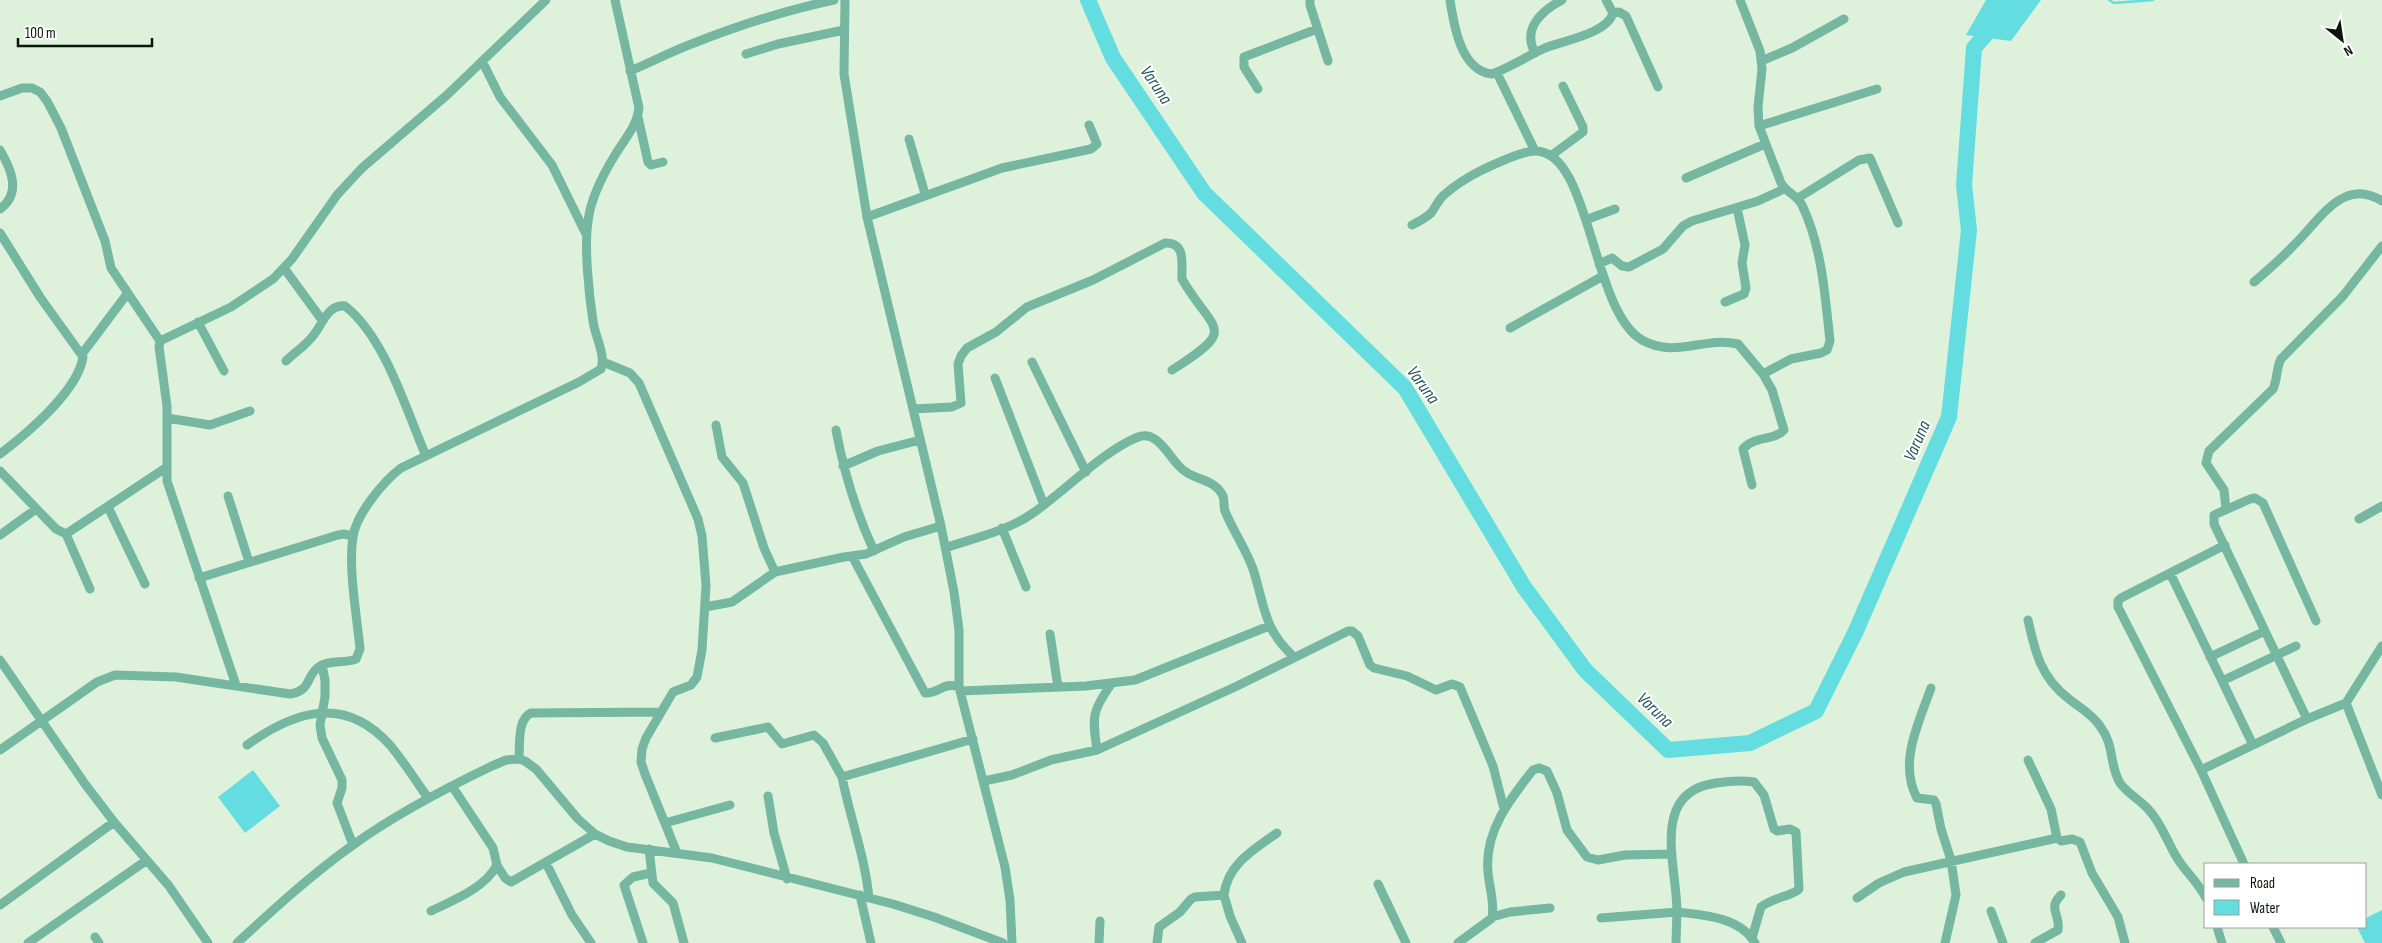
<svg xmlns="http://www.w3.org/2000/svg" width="2382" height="943" font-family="'Sofia Sans Condensed',sans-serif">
<rect width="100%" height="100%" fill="#ddf1db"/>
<path fill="#63dddf" d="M1986 0H2041L2011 41 1966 35Z
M253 770 280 806 245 833 218 797Z
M2382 910V943H2365L2357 927H2366V918Z"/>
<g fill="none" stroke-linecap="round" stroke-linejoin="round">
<path stroke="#63dddf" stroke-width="2.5" d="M2109 0 2114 3 2153 0"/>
<path stroke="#63dddf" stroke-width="16" d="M1088 0 1113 58 1204 193 1405 388 1524 587 1585 670 1668 750 1750 743 1816 711 1855 633 1949 417 1969 230 1964 185 1974 48 2015 0"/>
<path stroke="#75b7a0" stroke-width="9" d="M845 0 844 74 867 217 941 526 954 592 959 630V687L1005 867 1010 900 1012 943
M1310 0V5L1328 61
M1450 0C1454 26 1461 71 1492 74 1511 67 1527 56 1545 48 1562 41 1607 34 1613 13L1606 0
M1740 0 1760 51 1762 69 1758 107 1759 126 1781 183C1787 193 1797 195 1802 205 1822 247 1825 295 1830 341L1827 350 1821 353 1791 359 1763 374
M1613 13 1619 12 1626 16 1658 87
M1535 53C1522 29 1541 11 1562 0
M746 54 778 44 844 30
M482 61 500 97 552 165 586 234
M1761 61 1792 48 1844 19
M630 71C652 62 672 51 694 43 740 25 786 10 834 0
M1497 73 1535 151
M1258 89 1244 67V57L1317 29
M0 96 22 88H32L40 92 47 101 61 128 105 241 111 268 160 341
M638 117 648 162 651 165 663 162
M1759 126 1877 89
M909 139 925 194
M0 150C11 169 22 193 0 209
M1552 155 1583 132V127L1563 86
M1686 178 1765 144
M1798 198 1859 160 1870 158 1898 223
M867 217 1002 168 1091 149 1097 144 1089 125
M1588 219 1615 209
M1412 225C1418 222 1426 218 1431 213 1436 207 1438 200 1444 195 1455 185 1470 176 1482 170 1495 164 1521 151 1535 151 1591 150 1591 311 1642 340 1676 359 1703 336 1738 344L1763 374 1772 390 1784 430C1774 441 1753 436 1743 449L1752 485
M0 233 40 297 83 357C78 391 26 434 0 454
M1599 264 1612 258 1622 266 1629 267 1663 249 1683 226 1692 221 1758 201 1784 189
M284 268 322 320
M2254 282C2268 270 2282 258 2294 245 2310 230 2325 206 2345 197 2358 191 2371 194 2382 201
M1725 302 1744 294 1746 288 1742 263 1745 245 1737 208
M198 322 224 371
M1510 328 1603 276
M82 354 127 294
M286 361C294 353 305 346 312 337 322 326 327 304 345 306 385 337 406 410 426 456
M603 362 630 373 639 383 698 519 702 536 706 585 702 650 697 677 691 685 673 692 646 738 642 749 641 762 645 774 677 853
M1032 362 1086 472
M995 378 1044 505
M913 409 952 407 961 403 958 364 961 356 967 348 996 332 1027 307 1093 280 1165 243C1187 242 1181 265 1182 279 1213 333 1240 327 1172 370
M167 418 210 425 250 411
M716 425 722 457 743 483 764 548 775 572
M836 430C844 473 856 512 874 551
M843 466 878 451 920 440
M0 471 56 529 66 534 167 467
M228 496 249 562
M108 507 145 584
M2226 509 2224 490 2206 463 2209 451 2273 389C2278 378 2276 368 2281 359L2343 296 2382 246
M2359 519 2382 506
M1002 528 1026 587
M66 534 90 589
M0 535 36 509
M2225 545 2121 598 2118 601V607L2201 770 2244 864
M945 548C974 538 1008 531 1033 513 1065 491 1103 451 1138 437 1156 430 1167 453 1178 465 1191 481 1214 477 1223 496 1225 501 1223 506 1225 511 1233 531 1246 549 1253 569 1265 606 1263 629 1294 657
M852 556 925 693C938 694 944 681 959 687
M2170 573 2253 745
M199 578 338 535 344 534 353 536
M705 607 732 602 775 572 844 557 866 554 904 537 941 526
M2028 620C2035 652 2041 678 2069 699 2080 708 2092 714 2100 726 2115 746 2109 765 2120 783 2127 793 2140 800 2148 809 2162 823 2168 845 2179 861 2188 874 2199 884 2206 898
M1050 634 1058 687
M2382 646 2346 703 2382 795
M2210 657 2265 631
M0 660 85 784 114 822 169 886 208 943
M322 665 325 680V697L320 725 322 738 342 780V788L337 803 353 845
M2222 681 2296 646
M236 685 167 481V406L159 347 160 341 231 307 273 279 292 259 337 195 362 168 447 95 546 0
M1931 688C1919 722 1898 763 1917 798L1934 800 1936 804 1941 829 1951 860 1956 895 1945 943
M960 691 1086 686 1135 680 1269 626
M2307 719 2214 524V515L2250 499 2255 498 2263 503 2316 621
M715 738 768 727 782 744 814 735 823 743 842 777 973 739
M247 745C296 710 345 695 390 745 404 762 416 781 428 798
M0 750 97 682 115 675 176 677 290 694C313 690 305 675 320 666 331 659 345 664 356 659L360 649C357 617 348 568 353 537 356 514 384 481 401 468L579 382 601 369C606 354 595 337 593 321 589 295 584 247 588 222 590 200 604 173 615 155 624 140 637 126 639 108L615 0
M1097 750C1092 716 1092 711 1112 683
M519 759C520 746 517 719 531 713L661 712
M2028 760 2051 809 2057 838 2061 841 2072 839 2080 842 2092 873 2118 917 2125 943
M2201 770 2307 719 2346 703
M842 777C850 818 865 856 869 898
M984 781 1012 775 1051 760 1097 750 1237 686 1348 631H1352L1358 636 1370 665 1374 668 1407 676 1436 690 1452 684 1460 687 1493 766 1504 809
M768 796 774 833 787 879
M665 823 730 805
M649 849 653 883 673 903 684 943
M546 863 572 915 591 943
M497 865 505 878 511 882 595 834
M1378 884 1406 943
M860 895 871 943
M1224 895 1230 916 1242 943
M1857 898 1879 883 1904 872 2057 838
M0 905 114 822
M431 911C454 900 485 888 497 865L493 848 452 786
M1991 911 2003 943
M1492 917 1510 912 1550 908
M1601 918 1677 912 1676 943
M2217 927 2222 943
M2273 927 2281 943
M95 937 99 943
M1752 938 1761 907C1773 897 1793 896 1799 889L1796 832 1790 829 1777 831 1774 829 1764 795 1754 782C1741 780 1729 781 1716 783 1649 792 1677 866 1677 912 1704 915 1740 917 1755 943
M28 943 147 860
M237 943C274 909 312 874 353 845 396 814 444 789 492 766L506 760 519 759 525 761 536 769 578 819 595 834 609 841 627 847 712 858 893 904 934 917 1003 943
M643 943 624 885 633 877 651 873
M1099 943 1100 921
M1157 943 1159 927 1180 912 1191 899 1195 897 1224 895C1227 865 1254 849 1277 833
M1458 943 1492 918C1495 902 1489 887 1488 872 1484 832 1510 799 1533 770L1539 768 1547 771 1557 793 1567 830 1587 857 1598 860 1625 855 1672 854
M2035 943 2058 930C2061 915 2047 909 2061 895"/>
</g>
<g text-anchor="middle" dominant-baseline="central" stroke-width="4" stroke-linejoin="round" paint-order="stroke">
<g font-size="18" font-style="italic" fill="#25595a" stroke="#fff">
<text transform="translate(1156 85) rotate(56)">Varuna</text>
<text transform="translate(1423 385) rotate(54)">Varuna</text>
<text transform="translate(1917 441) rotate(-67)">Varuna</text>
<text transform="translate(1655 710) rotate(44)">Varuna</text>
</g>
</g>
<rect x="2204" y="863" width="162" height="65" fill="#ffffff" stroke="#9ea19e"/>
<rect x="2214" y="879" width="25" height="8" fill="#75b7a0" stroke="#9ea19e"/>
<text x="2250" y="888" font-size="15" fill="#0d140d">Road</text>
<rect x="2214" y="900" width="25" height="15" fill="#63dddf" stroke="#9ea19e"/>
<text x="2250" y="913" font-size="15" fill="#0d140d">Water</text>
<g transform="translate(2342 40) rotate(150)" stroke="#ffffff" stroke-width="4" paint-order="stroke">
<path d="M0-4L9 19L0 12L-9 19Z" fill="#0d140d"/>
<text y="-8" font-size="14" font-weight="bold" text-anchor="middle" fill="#0d140d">N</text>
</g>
<path d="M18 38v8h134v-8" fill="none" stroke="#0d140d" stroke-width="2.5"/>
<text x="25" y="38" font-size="15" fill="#0d140d" stroke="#ffffff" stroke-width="4" paint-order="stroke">100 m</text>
</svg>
